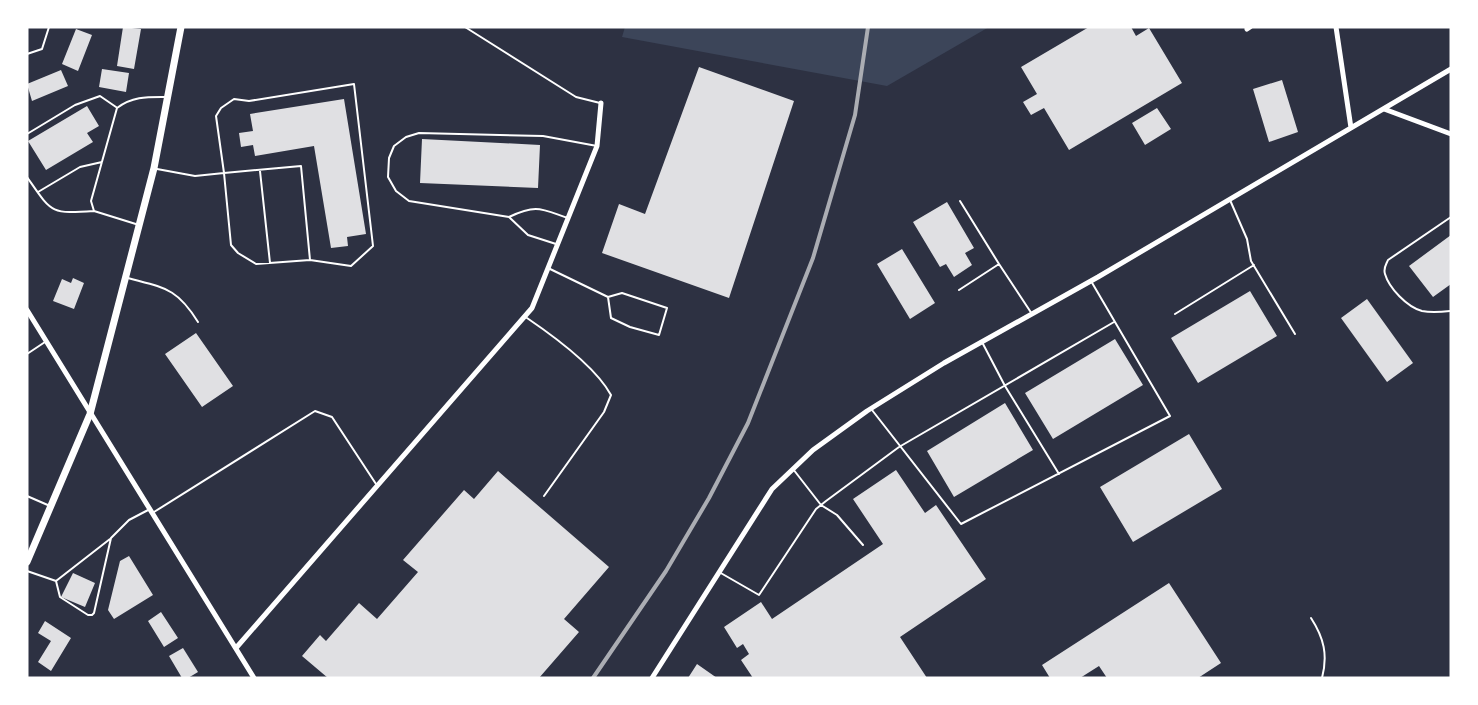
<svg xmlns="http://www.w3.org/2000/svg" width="1478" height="705" font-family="'Fira Sans Condensed',sans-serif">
<rect width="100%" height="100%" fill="#2d3142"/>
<path fill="#3c4559" d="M625 27H989L887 86 622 37Z"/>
<path fill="#e0e0e3" d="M123 27 141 29 134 69 117 66Z
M1089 27H1131L1136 36 1149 28 1182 83 1069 150 1044 108 1031 115 1023 102 1037 94 1021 67Z
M76 29 92 35 78 71 62 64Z
M699 67 794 101 729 298 602 253 619 204 645 214Z
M102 69 129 73 126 92 99 87Z
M61 70 68 86 32 101 27 84Z
M1282 80 1298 132 1269 142 1253 89Z
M344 99 366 234 347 237 348 246 331 248 314 146 255 156 253 145 241 147 239 133 253 131 250 114Z
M87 106 99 126 87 133 93 142 46 170 28 141Z
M1157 108 1171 129 1145 145 1132 123Z
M422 139 540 145 538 188 420 183Z
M947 202 974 248 965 253 972 265 954 277 946 264 940 267 913 222Z
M1451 235V284L1433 297 1409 266Z
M902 249 935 303 910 319 877 264Z
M73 278 84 283 74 309 53 301 62 279 71 283Z
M1250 291 1277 336 1198 383 1171 338Z
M1367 299 1413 363 1387 382 1341 318Z
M196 333 233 386 202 407 165 354Z
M1115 339 1143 385 1053 439 1025 393Z
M1005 403 1033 450 954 497 927 451Z
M1189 434 1222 489 1133 542 1100 487Z
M896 470 925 513 936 505 986 579 900 637 927 678H753L741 660 749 654 743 644 737 648 724 627 761 602 772 619 883 544 853 499Z
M498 471 609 567 564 619 579 632 539 678H328L302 656 320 635 326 641 359 603 377 619 418 572 403 560 464 490 474 499Z
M129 556 153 595 114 619 108 610 120 561Z
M73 573 95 583 85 607 61 597Z
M1169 583 1221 663 1198 678H1107L1099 666 1080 678H1050L1042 665Z
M161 612 178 638 164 647 148 621Z
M45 621 71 638 51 671 38 662 51 641 38 633Z
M183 648 198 672 188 678H182L169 656Z
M697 664 717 678H688Z"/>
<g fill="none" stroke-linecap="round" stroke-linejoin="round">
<path stroke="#fff" stroke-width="2" d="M465 27 576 97 600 103
M27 54 42 49 49 27
M27 134 75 105 100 96 116 107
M157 169 195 176 224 173 231 245 238 253 256 264 310 260 351 266 373 246 354 84 249 101 234 99 221 108 216 116 224 173 301 166 310 260
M260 171 270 263
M27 177C52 213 50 214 94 211
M38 192 80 167 102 162
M1230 200 1247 239 1251 261 1295 334
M509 217 409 201 396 191 388 177 389 158 394 146 406 137 419 133 543 136 597 146
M1451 217 1388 260C1386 265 1383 268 1385 274 1389 288 1407 307 1422 311 1432 313 1441 312 1451 311
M139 225 94 211 91 201 117 108C133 96 148 97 167 97
M556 244 528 235 509 217C537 204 541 209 568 218
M999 264 1032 314
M548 268 608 297 622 293 667 308 659 335 630 327 611 318 608 297
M128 278C165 288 177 288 198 322
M959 290 999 264 960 201
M1175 314 1254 265
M527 318C555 337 595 366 611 395L604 412 544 496
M982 342 1005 386 1059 474
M27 354 45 342
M872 410 961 524 1170 416 1091 281
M793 469 821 505 837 515 863 545
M27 496 50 506
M154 512 315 411 332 417 376 484
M27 571 56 581 110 539
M719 572 759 595 816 509 826 501 899 447 1114 322
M56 581 60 597 88 615H92L94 613 111 538 129 520 150 509
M1311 618C1324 638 1328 655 1322 678"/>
<path stroke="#fff" stroke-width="5" d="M1336 27 1351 128
M1247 29 1250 27
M1384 109 1451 134
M27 310 254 678
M236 648 532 308 597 146 601 103
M652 678 772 489 813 450 867 411 944 363 1098 277 1451 69"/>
<path stroke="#fff" stroke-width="7" d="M27 562 90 414 154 168 181 27"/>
<path stroke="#abadb3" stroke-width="4" d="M593 678 666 571 709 498 748 423 813 258 855 115 868 27"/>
</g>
<rect width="1478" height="705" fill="none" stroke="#ffffff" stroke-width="57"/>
</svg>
